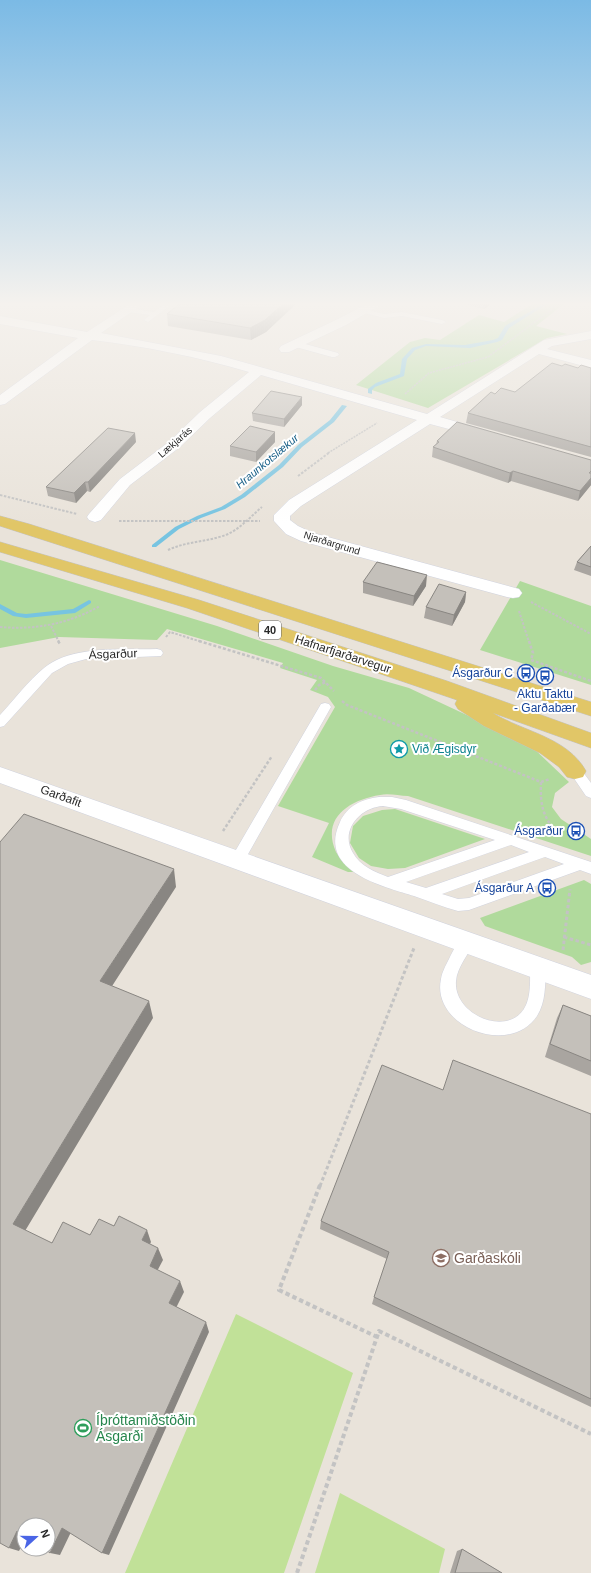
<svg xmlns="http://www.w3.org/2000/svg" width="591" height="1573" font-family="Helvetica,sans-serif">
<rect width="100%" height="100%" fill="#e9e3da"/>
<path fill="#b0da9c" d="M532 304H564L536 326 567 334 547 338 540 342 428 408 356 385 410 342 425 338 440 340 479 315 504 322Z
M0 560 217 626 333 666 409 688 529 744 569 782 555 793 552 807 561 819 591 839V856L408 796C399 796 389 793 380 795 349 800 321 818 336 852 340 859 349 866 355 872H348L312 857 329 823 278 806 335 707 328 697 310 690 317 680 280 668 283 663 167 629 157 640 59 637 0 648Z
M520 581 591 606V685L480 650Z
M395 809 485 839 405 868 388 869 371 866 359 858 350 843 353 826 363 816 382 810Z
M584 880 591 884V962L581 965 572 957 485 926 480 918Z"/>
<path fill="#c1e198" d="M236 1314 353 1373 284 1573H125Z
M340 1493 445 1549 439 1573H315Z"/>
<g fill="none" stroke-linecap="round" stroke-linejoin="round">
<path fill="#77c4e1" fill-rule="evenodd" d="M543 304H547L509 328 502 340 497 342 470 348 426 346 415 350 407 359 404 376 375 387 372 390V394L368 393V389L376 383 400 374 402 359 412 348 426 344 465 345 493 340 498 338 505 326Z
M342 405 347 406 334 422 302 447 283 467 245 497 225 509 201 518 179 529 156 547H152V545L175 527 197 516 221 507 241 495 279 465 298 445 330 420Z
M89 600 91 601V603L75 613 26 618 13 616 0 609V604L17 613 26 614 73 609Z"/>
<g stroke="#d0d3df" stroke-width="1">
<path id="service" d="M165 304H172L148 322 144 320 150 315 128 312 124 310 128 308 154 312Z
M363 309 384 314 402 312 442 320 446 322 442 324 402 316 384 318 361 312 359 311Z
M292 342H298L338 353 339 355 335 357H332L292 346Z
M157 649 161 650 163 653 161 656 86 659 68 664 52 673 4 726 0 727V715C13 701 29 680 44 668 71 645 123 650 157 649Z
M325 703 329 704 331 707 243 863 238 865 233 863 231 859 233 855 321 704Z
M575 766 580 768 591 783V798L586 796 569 771 570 768Z
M379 797H392L406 800 585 860 591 862V874L580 870 469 910 458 911C443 907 429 901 414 896 382 886 317 871 340 822 347 806 362 799 379 797ZM383 806 401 809 495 840 388 877C375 872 360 866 353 853 339 830 361 807 383 806ZM511 845 529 852 426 888 406 882ZM545 857 564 864 469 898 458 899 442 894Z
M467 936 472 937 474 942C469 954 457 967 456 981 453 1016 511 1039 526 1005 531 994 530 979 530 968L533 963 538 961 543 963 546 968C545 984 546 1002 537 1016 510 1057 431 1027 441 979 442 972 446 965 449 959 453 951 458 939 467 936Z"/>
</g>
<g stroke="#d0d3df" stroke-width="1">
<path id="minor" d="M130 304H143L101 333 221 356 427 414 544 340 591 331V339L552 346 547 349 591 360V368L539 354 440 417 488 431 490 434 488 437 483 438 430 424 301 506 290 516V520L298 526 313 533 519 589 522 593 519 597 513 598 507 597 301 541 286 534 274 521V515L289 500 417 420 261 375 210 418 180 447 130 485 101 520 95 522 89 520 87 517 89 514 120 479 170 441 200 412 249 372C198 357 144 346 92 340L5 404 0 405V395L78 338 0 324V316L87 332Z
M367 304H381L379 306 346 325 289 352H281L279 349 281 346 338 319Z
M0 767 591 975V999L0 783Z"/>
</g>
<g stroke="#c3c3c3" stroke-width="1">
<path id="primary" d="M0 516 29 524 591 702V716L0 526Z
M0 542 199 600 447 681 591 733V748L493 713C524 732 567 737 586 771L583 777 575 779 567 777 559 767 540 753 484 726 458 709 455 704 457 700 187 608 0 552Z"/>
</g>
<path stroke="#c3c3c3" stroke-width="1.5" stroke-dasharray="2 1" stroke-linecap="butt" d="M405 394 429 373 488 357 559 304
M328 453 377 423"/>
<path stroke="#c3c3c3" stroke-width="2" stroke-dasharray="2.5 1.5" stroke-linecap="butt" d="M298 476 330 452
M0 495 77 514
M119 521H260
M168 550C187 541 209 542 228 534 241 528 251 516 262 507
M531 602 591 634
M519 611 529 642
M51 626 59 642
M0 627C36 630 68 624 100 606
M166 637 170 632 202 642"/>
<path stroke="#c3c3c3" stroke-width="2.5" stroke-dasharray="3 2" stroke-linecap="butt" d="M58 641 60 644
M199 641 321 678 334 691
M529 641 533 653 531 660 591 681
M315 690 319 685 326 682
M342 701 347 705 541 782C540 807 543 816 558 835L557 836
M541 782 550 779
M223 831 272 756"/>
<path stroke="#c3c3c3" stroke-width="3" stroke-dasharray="3.5 2.5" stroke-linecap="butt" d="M564 937 591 945
M563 950 570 889
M320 1186 414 948"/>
<path stroke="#c3c3c3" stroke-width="4" stroke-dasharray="4.5 3" stroke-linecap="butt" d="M320 1185 279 1290 377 1337
M297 1573 379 1331 591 1434"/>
<use href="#service" fill="#fff" fill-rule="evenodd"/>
<use href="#minor" fill="#fff" fill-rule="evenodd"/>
<use href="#primary" fill="#e1c667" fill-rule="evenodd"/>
</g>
<path fill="#a9a5a0" d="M179 304H296L266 332 251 340 168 326 167 314Z
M464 304H491L484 309Z
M562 366 578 368H591V457L466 423 468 413 495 394 515 392Z
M302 405 284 427 253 421 252 413Z
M275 432V442L256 462 230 456V446Z
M437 441 591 460V485L578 501 511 481 508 483 432 457 433 447 436 444Z
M136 442 90 492 87 491 76 503 48 496 46 487Z
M591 546V576L574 570 577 562Z
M363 582 426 586 413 606 363 593Z
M466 592 465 602 452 626 424 618 426 607Z
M563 1005 591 1016V1076L545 1057 557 1018Z
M443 1090 591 1114V1407L372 1304 374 1297 387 1259 320 1229 321 1221Z
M462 1549 502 1573H450L457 1551Z"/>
<path fill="#898682" d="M283 304H296L266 332 251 340 250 328Z
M485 304H491L484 309Z
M302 397V405L284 427V419Z
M275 432V442L256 462V452Z
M135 433 136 442 90 492 88 482Z
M513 471 511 481 508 483 510 473Z
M591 478V485L578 501 580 491Z
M85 482 87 491 76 503 74 493Z
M427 575 426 586 413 606 414 596Z
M466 592 465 602 452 626 454 615Z
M174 869 176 887 105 997 100 981Z
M149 1001 153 1018 22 1236 13 1224Z
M147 1230 151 1242 146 1252 142 1240Z
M158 1248 163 1260 154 1277 150 1266Z
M180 1281 184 1292 173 1314 169 1303Z
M206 1322 209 1332 109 1555 102 1553Z
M62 1528 71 1532 60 1555 50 1553Z
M17 1531 24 1534V1541L19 1551 9 1548Z"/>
<path fill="#c4c0ba" stroke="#898682" d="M179 304H283L265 320 250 328 167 314Z
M552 363 562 366 565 364 578 368 581 365 591 368V447L468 413 491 392 495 394 501 388 515 392Z
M271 391 302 397 284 419 252 413Z
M457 422 591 460V471L589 473H591V478L580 491 513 471 510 473 433 447 439 442 437 441Z
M250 426 275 432 256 452 230 446Z
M108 428 135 433 88 482H85L74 493 46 487Z
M591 546V567L577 562Z
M377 562 427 575 414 596 363 582Z
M439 584 466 592 454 615 426 607Z
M24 814 174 869 100 981 149 1001 13 1224 52 1243 63 1222 90 1235 99 1219 114 1226 119 1216 147 1230 142 1240 158 1248 150 1266 180 1281 169 1303 206 1322 102 1553 62 1528 50 1553 45 1549H48V1525H24V1536L17 1531 9 1548 0 1543V842Z
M563 1005 591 1016V1061L550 1044Z
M453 1060 591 1114V1399L374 1297 389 1252 321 1221 382 1065 443 1090Z
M462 1549 502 1573H455Z"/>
<linearGradient id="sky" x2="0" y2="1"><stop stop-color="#7bbae5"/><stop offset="0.58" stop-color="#f5f2ee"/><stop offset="1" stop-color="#f5f2ee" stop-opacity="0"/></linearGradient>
<rect width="591" height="524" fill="url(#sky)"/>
<defs>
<g id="bus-ring" transform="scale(0.9)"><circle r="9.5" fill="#fff" stroke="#1a4fb4" stroke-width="1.5"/><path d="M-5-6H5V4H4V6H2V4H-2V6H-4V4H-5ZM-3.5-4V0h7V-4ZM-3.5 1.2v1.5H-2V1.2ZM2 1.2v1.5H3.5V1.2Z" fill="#1a4fb4"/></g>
<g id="sight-ring" transform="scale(0.9)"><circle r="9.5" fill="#fff" stroke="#0f9aa8" stroke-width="1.5"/><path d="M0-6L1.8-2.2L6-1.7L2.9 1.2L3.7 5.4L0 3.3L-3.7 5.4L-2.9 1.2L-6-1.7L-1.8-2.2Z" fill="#0f9aa8"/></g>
<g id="school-ring" transform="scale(0.9)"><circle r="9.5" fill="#fff" stroke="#8d6e63" stroke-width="1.5"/><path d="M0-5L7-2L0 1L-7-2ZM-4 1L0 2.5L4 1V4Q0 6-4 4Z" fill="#8d6e63"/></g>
<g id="stadium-ring" transform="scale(0.9)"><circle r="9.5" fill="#fff" stroke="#2e9e5b" stroke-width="1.5"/><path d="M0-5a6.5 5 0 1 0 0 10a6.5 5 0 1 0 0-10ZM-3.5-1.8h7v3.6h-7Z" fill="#2e9e5b"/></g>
</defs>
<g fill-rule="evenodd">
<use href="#bus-ring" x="526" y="673"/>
<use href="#bus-ring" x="545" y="676"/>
<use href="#sight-ring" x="399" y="749"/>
<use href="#bus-ring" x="576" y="831"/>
<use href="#bus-ring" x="547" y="888"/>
<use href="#school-ring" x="441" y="1258"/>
<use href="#stadium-ring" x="83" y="1428"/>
</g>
<g text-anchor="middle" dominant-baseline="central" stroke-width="4" stroke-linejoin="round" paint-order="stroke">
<g font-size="10" fill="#282828" stroke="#fff">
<text transform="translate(175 442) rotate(-41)">Lækjarás</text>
<text transform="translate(332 543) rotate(17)">Njarðargrund</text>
</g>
<g font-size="11" font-style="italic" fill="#1a6189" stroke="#fff">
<text transform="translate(267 461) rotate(-40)">Hraunkotslækur</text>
</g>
<rect fill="#fff" stroke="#686868" stroke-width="1" x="259" y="621" width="22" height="18" rx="3"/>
<g font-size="11" font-weight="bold" fill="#282828">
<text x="270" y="630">40</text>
</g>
<g font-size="12" fill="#282828" stroke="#fff">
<text transform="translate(113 654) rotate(-2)">Ásgarður</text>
<text transform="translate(343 654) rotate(18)">Hafnarfjarðarvegur</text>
<text transform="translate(61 796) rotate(20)">Garðafit</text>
</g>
<g font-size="12" fill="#164399" stroke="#fff" text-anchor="end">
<text x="513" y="673">Ásgarður C</text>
<text x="545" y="694" text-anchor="middle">Aktu Taktu<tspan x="545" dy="14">- Garðabær</tspan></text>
<text x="563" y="831">Ásgarður</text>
<text x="534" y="888">Ásgarður A</text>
</g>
<g font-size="12" fill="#0d838f" stroke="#fff" text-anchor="start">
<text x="412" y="749">Við Ægisdyr</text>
</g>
<g font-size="14" fill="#785e54" stroke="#fff" text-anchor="start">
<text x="454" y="1258">Garðaskóli</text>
</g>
<g font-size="14" fill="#27864d" stroke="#fff" text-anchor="start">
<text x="96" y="1420">Íþróttamiðstöðin<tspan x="96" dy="16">Ásgarði</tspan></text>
</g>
</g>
<g transform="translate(36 1537) rotate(69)"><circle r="19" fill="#ffffff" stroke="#a9a9a9"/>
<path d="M0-3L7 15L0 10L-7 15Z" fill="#4a65e6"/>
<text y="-6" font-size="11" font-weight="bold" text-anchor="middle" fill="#282828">N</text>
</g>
</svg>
